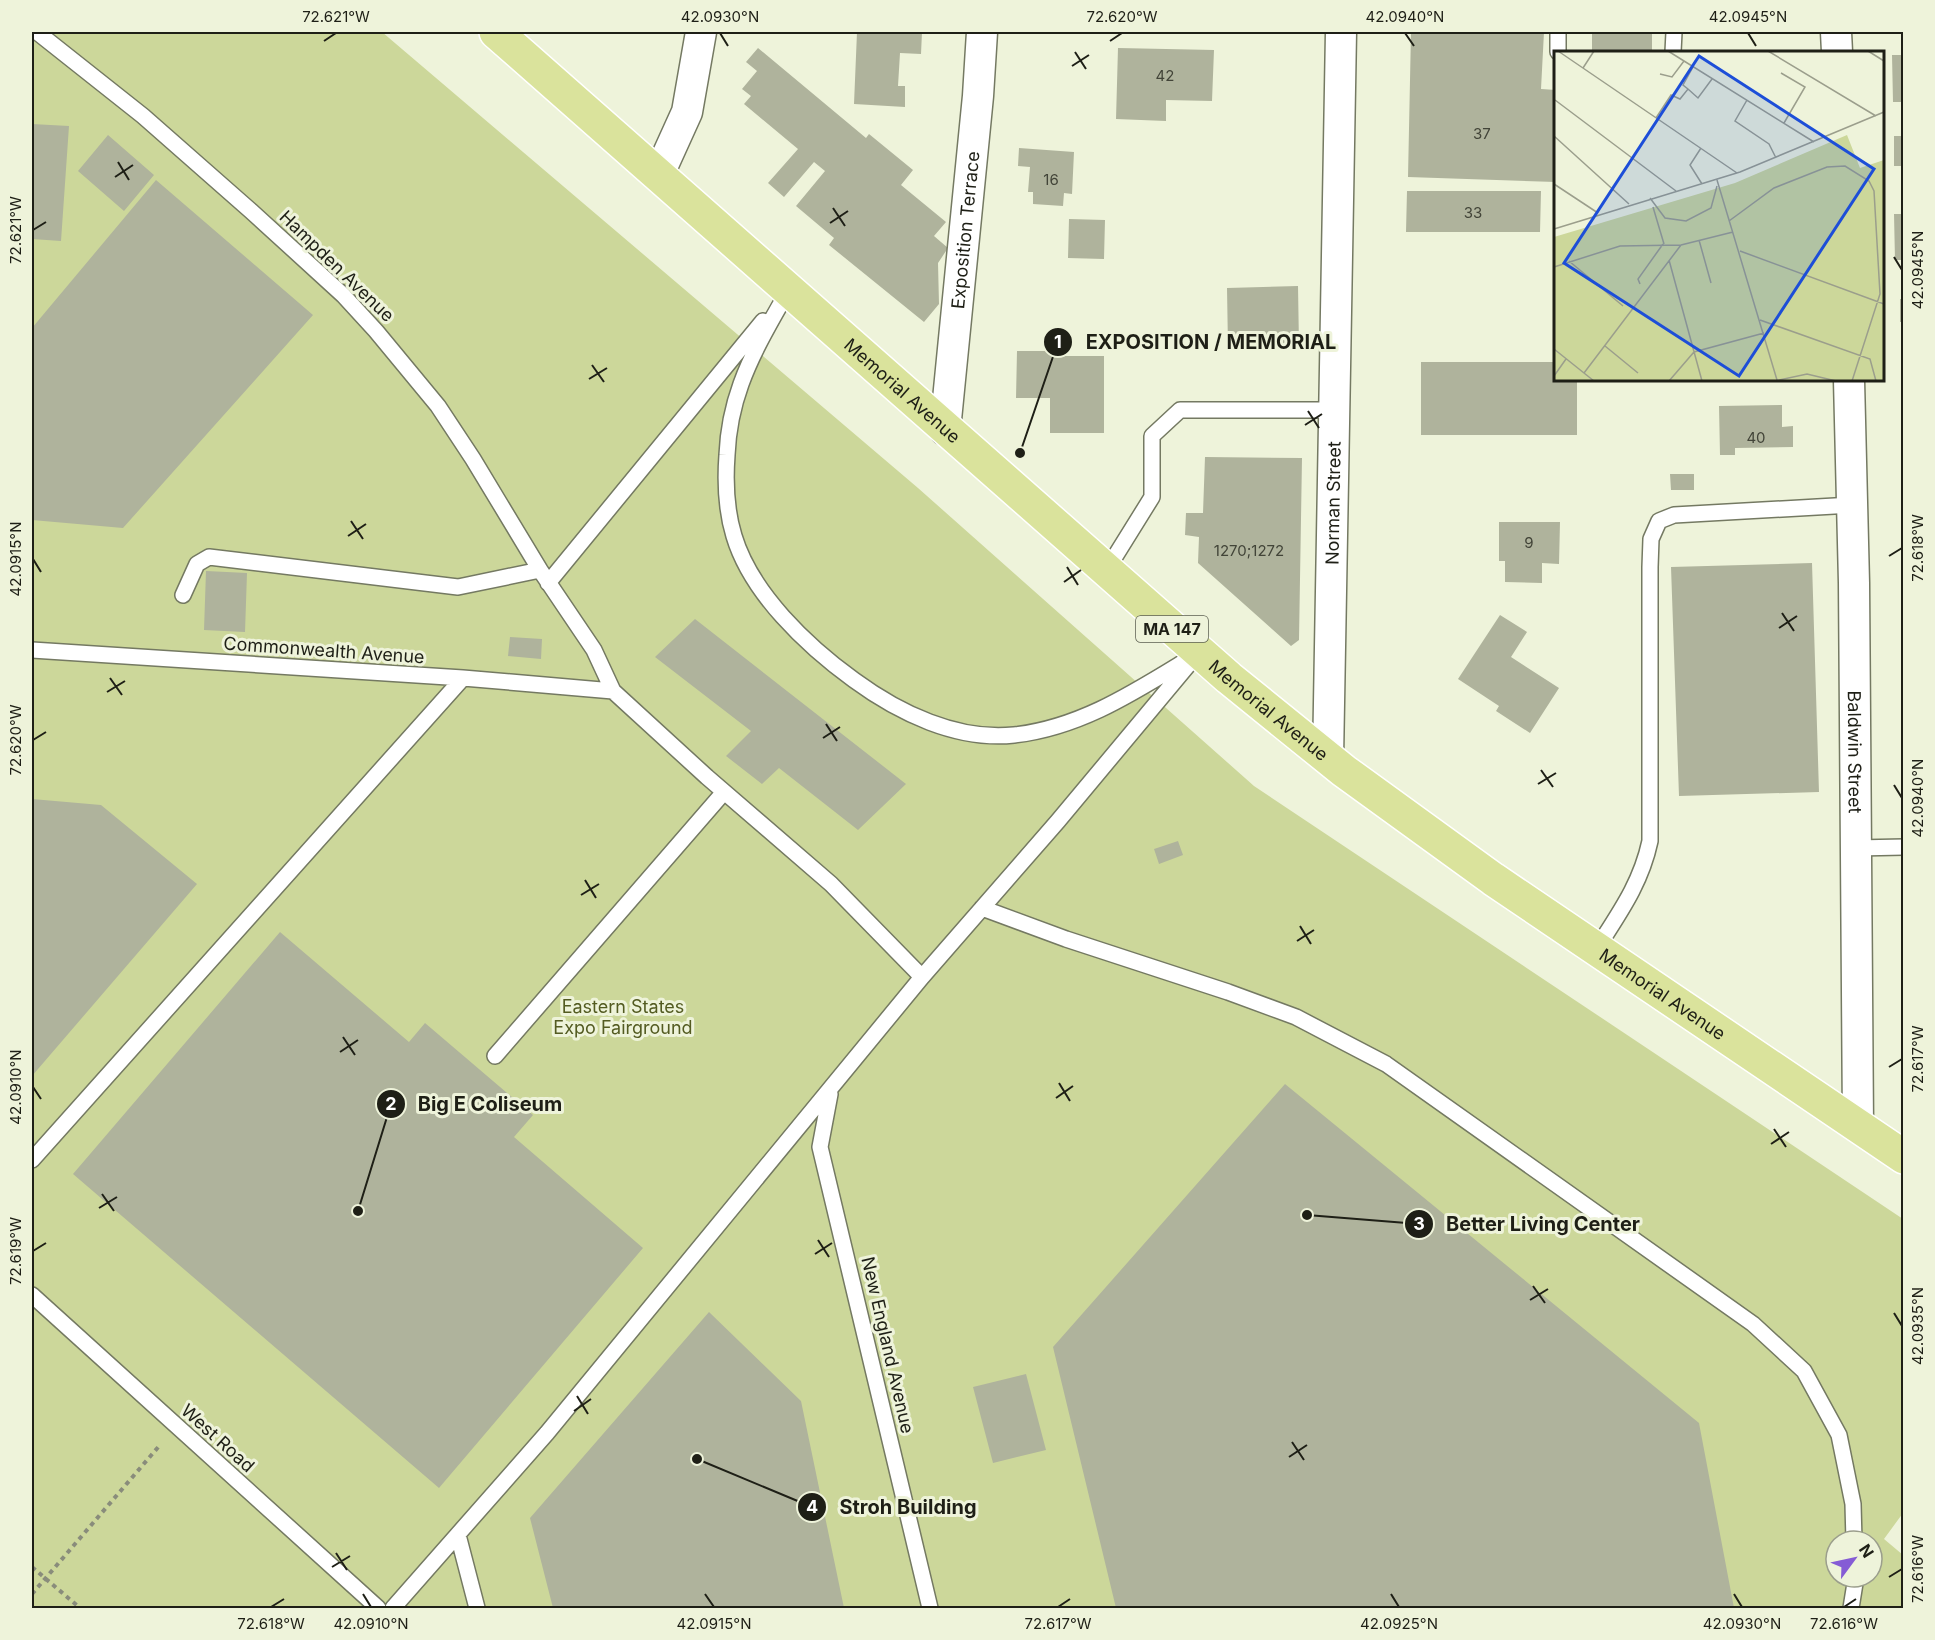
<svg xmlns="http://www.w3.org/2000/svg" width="1935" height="1640" font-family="Inter,sans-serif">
<rect width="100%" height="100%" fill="#eef3da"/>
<path fill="#ccd79a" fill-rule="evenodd" d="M32 32H382L918 488 1254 786 1903 1219V1513L1884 1539 1903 1555V1608H32ZM1836 1541H1872V1577H1836Z"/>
<path fill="#afb39c" d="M857 32H922L921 54 900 53 898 86H905V107L854 104Z
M1411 32H1544L1541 89 1556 90V182L1408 177Z
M1592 32H1652V52H1592Z
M758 48 866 138 869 134 913 170 901 185 946 222 934 236 948 248 938 263 939 304 924 322 829 245 834 238 796 206 825 171 814 162 784 197 768 183 798 149 744 104 751 96 742 89 757 71 746 62Z
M1118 48 1214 50 1212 101 1166 100V121L1116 119Z
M1892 55H1904V102H1893Z
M32 124 69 126 61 241 32 239Z
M108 135 154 175 124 211 78 171Z
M1894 136H1904V166H1894Z
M1019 148 1074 152 1072 194 1064 193 1063 206 1033 204V192H1028L1030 167 1018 166Z
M156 180 313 315 123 528 32 520V328Z
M1407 191H1541L1540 232H1406Z
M1894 214H1904V260H1895Z
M1069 219 1105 220 1104 259 1068 258Z
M1298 286 1299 346 1228 348 1227 288Z
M1900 299H1904V322H1900Z
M1017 351H1052V356H1104V433H1050V398H1016Z
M1421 362H1556V380H1577V435H1421Z
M1782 405V427L1793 426V447L1735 448V455H1720L1719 406Z
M1205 457 1302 458 1299 640 1291 646 1198 563 1199 537 1185 535 1186 513H1203Z
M1670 474H1694V490H1671Z
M1499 522H1560L1559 564 1542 563V583L1505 582V561H1499Z
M1812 563 1819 792 1679 796 1671 567Z
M206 571 247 573 245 632 204 630Z
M1500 615 1527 632 1511 657 1559 688 1530 733 1496 711 1499 706 1458 679Z
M695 619 906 784 858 830 779 768 762 784 726 756 751 731 655 657Z
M510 637 542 639 541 659 508 656Z
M32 799 101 805 197 884 32 1076Z
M1178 841 1183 855 1159 864 1154 849Z
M280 932 409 1042 425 1023 533 1115 514 1137 643 1248 439 1488 73 1174Z
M1285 1084 1699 1423 1734 1608H1116L1053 1347Z
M709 1312 801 1401 844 1608H553L530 1518Z
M1026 1374 1046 1450 993 1463 973 1387Z"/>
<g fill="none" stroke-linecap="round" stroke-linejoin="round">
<g stroke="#747962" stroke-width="18">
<path id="lane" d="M37 32 143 116 251 211 343 295 376 331 438 406 473 459 540 570 594 650 613 691 707 777 831 884 922 977
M1558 52V32
M1673 52 1674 32
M788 291C771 321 753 351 741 384 733 406 728 431 727 455 725 482 726 510 734 536 751 593 807 646 854 680 899 713 957 741 1014 735 1079 728 1133 693 1187 660
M1106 571 1152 497V436L1180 410H1334
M548 583 763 321
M183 595 197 564 209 557 458 587 540 570
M32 650 463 678 613 691
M1856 848 1904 847
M982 908 1066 939 1228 992 1296 1017 1386 1064 1753 1324 1804 1371 1839 1435 1853 1504 1854 1541
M1597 948C1620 912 1641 883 1650 841V567L1651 539 1659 521 1674 515 1852 505
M495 1056 724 792
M830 1094 820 1147 930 1608
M32 1160 463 678
M32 1295 378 1608
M458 1535 477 1608
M393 1608 547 1433 922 977 1058 821 1199 652
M1851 1608 1856 1577"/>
</g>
<g stroke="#747962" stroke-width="33">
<g id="street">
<path d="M1836 32 1837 52"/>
<path d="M658 176 687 112 701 32"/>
<path id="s1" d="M1849 380 1854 583 1858 1126"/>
<path id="s2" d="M945 430 978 96 982 32"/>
<path id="s3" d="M1328 759 1341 32"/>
</g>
</g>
<g stroke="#fff" stroke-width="36">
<g id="primary">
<path id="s4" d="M496 32 1229 678 1344 771 1493 879 1904 1157"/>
</g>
</g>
<path stroke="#898c7b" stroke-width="4" stroke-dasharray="4.5 4.5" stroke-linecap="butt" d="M32 1567 80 1608
M32 1594 160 1445"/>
<use href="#lane" stroke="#fff" stroke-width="15"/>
<use href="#street" stroke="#fff" stroke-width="30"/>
<use href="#primary" stroke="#dae39c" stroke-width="33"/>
</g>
<path fill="none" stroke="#1e1f16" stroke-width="2" d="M720 33 728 46M1405 33 1414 46M1748 33 1756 46M324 41 336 33M1110 41 1122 33M1075 52 1086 69M1072 66 1089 55M118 162 129 180M115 177 133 165M833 208 845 226M830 223 848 211M33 230 46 222M1894 257 1902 270M592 365 604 382M589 379 607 368M1308 411 1319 428M1305 425 1322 414M351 521 363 539M348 536 366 524M1889 556 1902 548M33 559 41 572M1067 567 1078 585M1064 582 1081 570M1782 613 1794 631M1779 628 1797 616M110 678 122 695M107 692 125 681M826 724 837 741M823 738 840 727M33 740 46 732M1541 770 1553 787M1538 784 1556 773M1894 785 1902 798M585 880 596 898M581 895 599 884M1300 926 1311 944M1297 941 1314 930M343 1037 355 1055M340 1052 358 1040M1889 1067 1902 1059M1059 1083 1070 1101M33 1087 41 1099M1056 1098 1073 1086M1774 1129 1786 1147M1771 1144 1789 1132M102 1194 114 1211M99 1208 117 1197M818 1240 829 1257M33 1251 46 1243M815 1254 832 1243M1533 1286 1545 1303M1530 1300 1548 1289M1894 1313 1902 1326M577 1396 588 1414M574 1411 591 1399M1292 1442 1304 1460M1289 1457 1307 1445M336 1553 347 1570M332 1567 350 1556M1889 1577 1902 1569M363 1594 371 1607M705 1594 714 1607M1391 1594 1399 1607M1734 1594 1742 1607M271 1607 284 1599M1058 1607 1070 1599M1844 1607 1856 1599"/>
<g text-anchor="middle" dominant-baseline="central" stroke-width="6" stroke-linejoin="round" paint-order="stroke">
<g font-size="15" fill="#424438">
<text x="1165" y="75">42</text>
<text x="1482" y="133">37</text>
<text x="1051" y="179">16</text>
<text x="1473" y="212">33</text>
<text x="1756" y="437">40</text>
<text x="1529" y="542">9</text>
<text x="1249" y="550">1270;1272</text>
</g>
<rect fill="#eef3da" stroke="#5c5f51" stroke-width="1.5" x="1136" y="616" width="72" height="26" rx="4.5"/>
<g font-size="16" font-weight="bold" fill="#1e1f16">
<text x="1172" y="629">MA 147</text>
</g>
<g font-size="18" fill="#1e1f16" stroke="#eef3da">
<text stroke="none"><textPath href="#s2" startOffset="201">Exposition Terrace</textPath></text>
<text transform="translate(337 266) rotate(44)">Hampden Avenue</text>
<text stroke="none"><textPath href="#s4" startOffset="542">Memorial Avenue</textPath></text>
<text stroke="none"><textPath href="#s3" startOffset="256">Norman Street</textPath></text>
<text transform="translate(324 650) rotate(4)">Commonwealth Avenue</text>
<text stroke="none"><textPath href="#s4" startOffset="1028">Memorial Avenue</textPath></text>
<text stroke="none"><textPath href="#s1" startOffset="372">Baldwin Street</textPath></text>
<text stroke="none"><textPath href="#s4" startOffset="1514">Memorial Avenue</textPath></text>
<text transform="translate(888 1345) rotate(77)">New England Avenue</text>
<text transform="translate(218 1438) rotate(42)">West Road</text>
</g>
<g font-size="18" fill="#535b21" stroke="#eef3da">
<text x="623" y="1006">Eastern States<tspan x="623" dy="21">Expo Fairground</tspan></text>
</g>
</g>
<g transform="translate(1554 51)">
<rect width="330" height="330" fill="#eef3da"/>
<path d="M293 84 306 117 330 109V330H0V186L181 132Z" fill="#ccd79a"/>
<path fill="none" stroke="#9b9e8c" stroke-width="1.5" d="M4 0 183 122M114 0 260 91M214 0 322 65M314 0 330 10M29 17 40 0M227 22 251 36 230 72M106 23 118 26 130 10M134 38 129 34 139 16M1 49 122 140M193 49 181 70 215 93 222 107M102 67 117 44 126 48 134 38 144 47 158 28M0 85 75 153M147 97 136 114 148 133M163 129 223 329M0 133 44 162M96 147 111 167 132 170 157 157 163 135M99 156 110 193M175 170 220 137 273 116 291 115 315 130 320 140 326 243 298 330M0 178 186 121 330 61M145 189 157 232M186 200 330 253M115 209 148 330M15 210 69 255M0 216 66 195 127 194 179 181M86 233 84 228 109 193M206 269 316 308 322 330M51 295 84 322M0 298 40 330M30 322 127 194M0 325 12 308M115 330 140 301 210 282M221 330 253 323 282 330"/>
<path fill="#1d4ed8" fill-opacity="0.15" stroke="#1d4ed8" stroke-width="3" d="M145 5 320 118 185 325 10 212Z"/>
<rect width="330" height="330" fill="none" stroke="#1e1f16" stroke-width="3"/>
</g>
<path fill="none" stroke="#1e1f16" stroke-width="2" d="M1020 453L1058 342M358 1211L391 1104M1307 1215L1419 1224M697 1459L812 1507"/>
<g fill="#1e1f16" stroke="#eef3da" stroke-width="2">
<circle cx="1020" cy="453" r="6"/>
<circle cx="358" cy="1211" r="6"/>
<circle cx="1307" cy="1215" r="6"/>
<circle cx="697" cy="1459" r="6"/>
<circle cx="1058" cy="342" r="15"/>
<circle cx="391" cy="1104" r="15"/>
<circle cx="1419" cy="1224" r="15"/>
<circle cx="812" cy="1507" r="15"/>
</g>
<g font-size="18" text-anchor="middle" font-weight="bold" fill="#fff">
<text x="1058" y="348">1</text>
<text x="391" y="1110">2</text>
<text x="1419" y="1230">3</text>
<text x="812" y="1513">4</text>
</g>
<g font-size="20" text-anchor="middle" font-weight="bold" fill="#1e1f16" stroke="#eef3da" stroke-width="6" stroke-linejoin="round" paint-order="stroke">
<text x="1211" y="349">EXPOSITION / MEMORIAL</text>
<text x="490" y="1111">Big E Coliseum</text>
<text x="1543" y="1231">Better Living Center</text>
<text x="908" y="1514">Stroh Building</text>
</g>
<rect width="1935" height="1640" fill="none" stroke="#eef3da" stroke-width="66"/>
<g transform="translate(1854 1559) rotate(57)"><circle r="28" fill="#eef3da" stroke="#9b9e8c" stroke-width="1.5"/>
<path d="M0-4.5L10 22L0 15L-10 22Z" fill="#855cd5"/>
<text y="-9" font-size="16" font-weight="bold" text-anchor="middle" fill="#1e1f16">N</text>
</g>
<rect x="33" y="33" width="1869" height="1574" fill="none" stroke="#1e1f16" stroke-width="2"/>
<g font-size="15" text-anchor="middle" fill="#1e1f16">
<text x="336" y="22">72.621°W</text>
<text x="720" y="22">42.0930°N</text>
<text x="1122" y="22">72.620°W</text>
<text x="1405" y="22">42.0940°N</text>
<text x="1748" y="22">42.0945°N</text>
<text transform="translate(16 230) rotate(-90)" y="5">72.621°W</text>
<text transform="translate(1918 270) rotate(-90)" y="5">42.0945°N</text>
<text transform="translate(1918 548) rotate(-90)" y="5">72.618°W</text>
<text transform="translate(16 559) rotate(-90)" y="5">42.0915°N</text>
<text transform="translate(16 740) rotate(-90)" y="5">72.620°W</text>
<text transform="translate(1918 798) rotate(-90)" y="5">42.0940°N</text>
<text transform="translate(1918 1059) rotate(-90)" y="5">72.617°W</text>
<text transform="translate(16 1087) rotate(-90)" y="5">42.0910°N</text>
<text transform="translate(16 1251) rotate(-90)" y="5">72.619°W</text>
<text transform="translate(1918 1326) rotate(-90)" y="5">42.0935°N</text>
<text transform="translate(1918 1569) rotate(-90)" y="5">72.616°W</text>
<text x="271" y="1629">72.618°W</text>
<text x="371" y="1629">42.0910°N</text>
<text x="714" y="1629">42.0915°N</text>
<text x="1058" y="1629">72.617°W</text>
<text x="1399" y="1629">42.0925°N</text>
<text x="1742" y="1629">42.0930°N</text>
<text x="1844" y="1629">72.616°W</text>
</g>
</svg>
